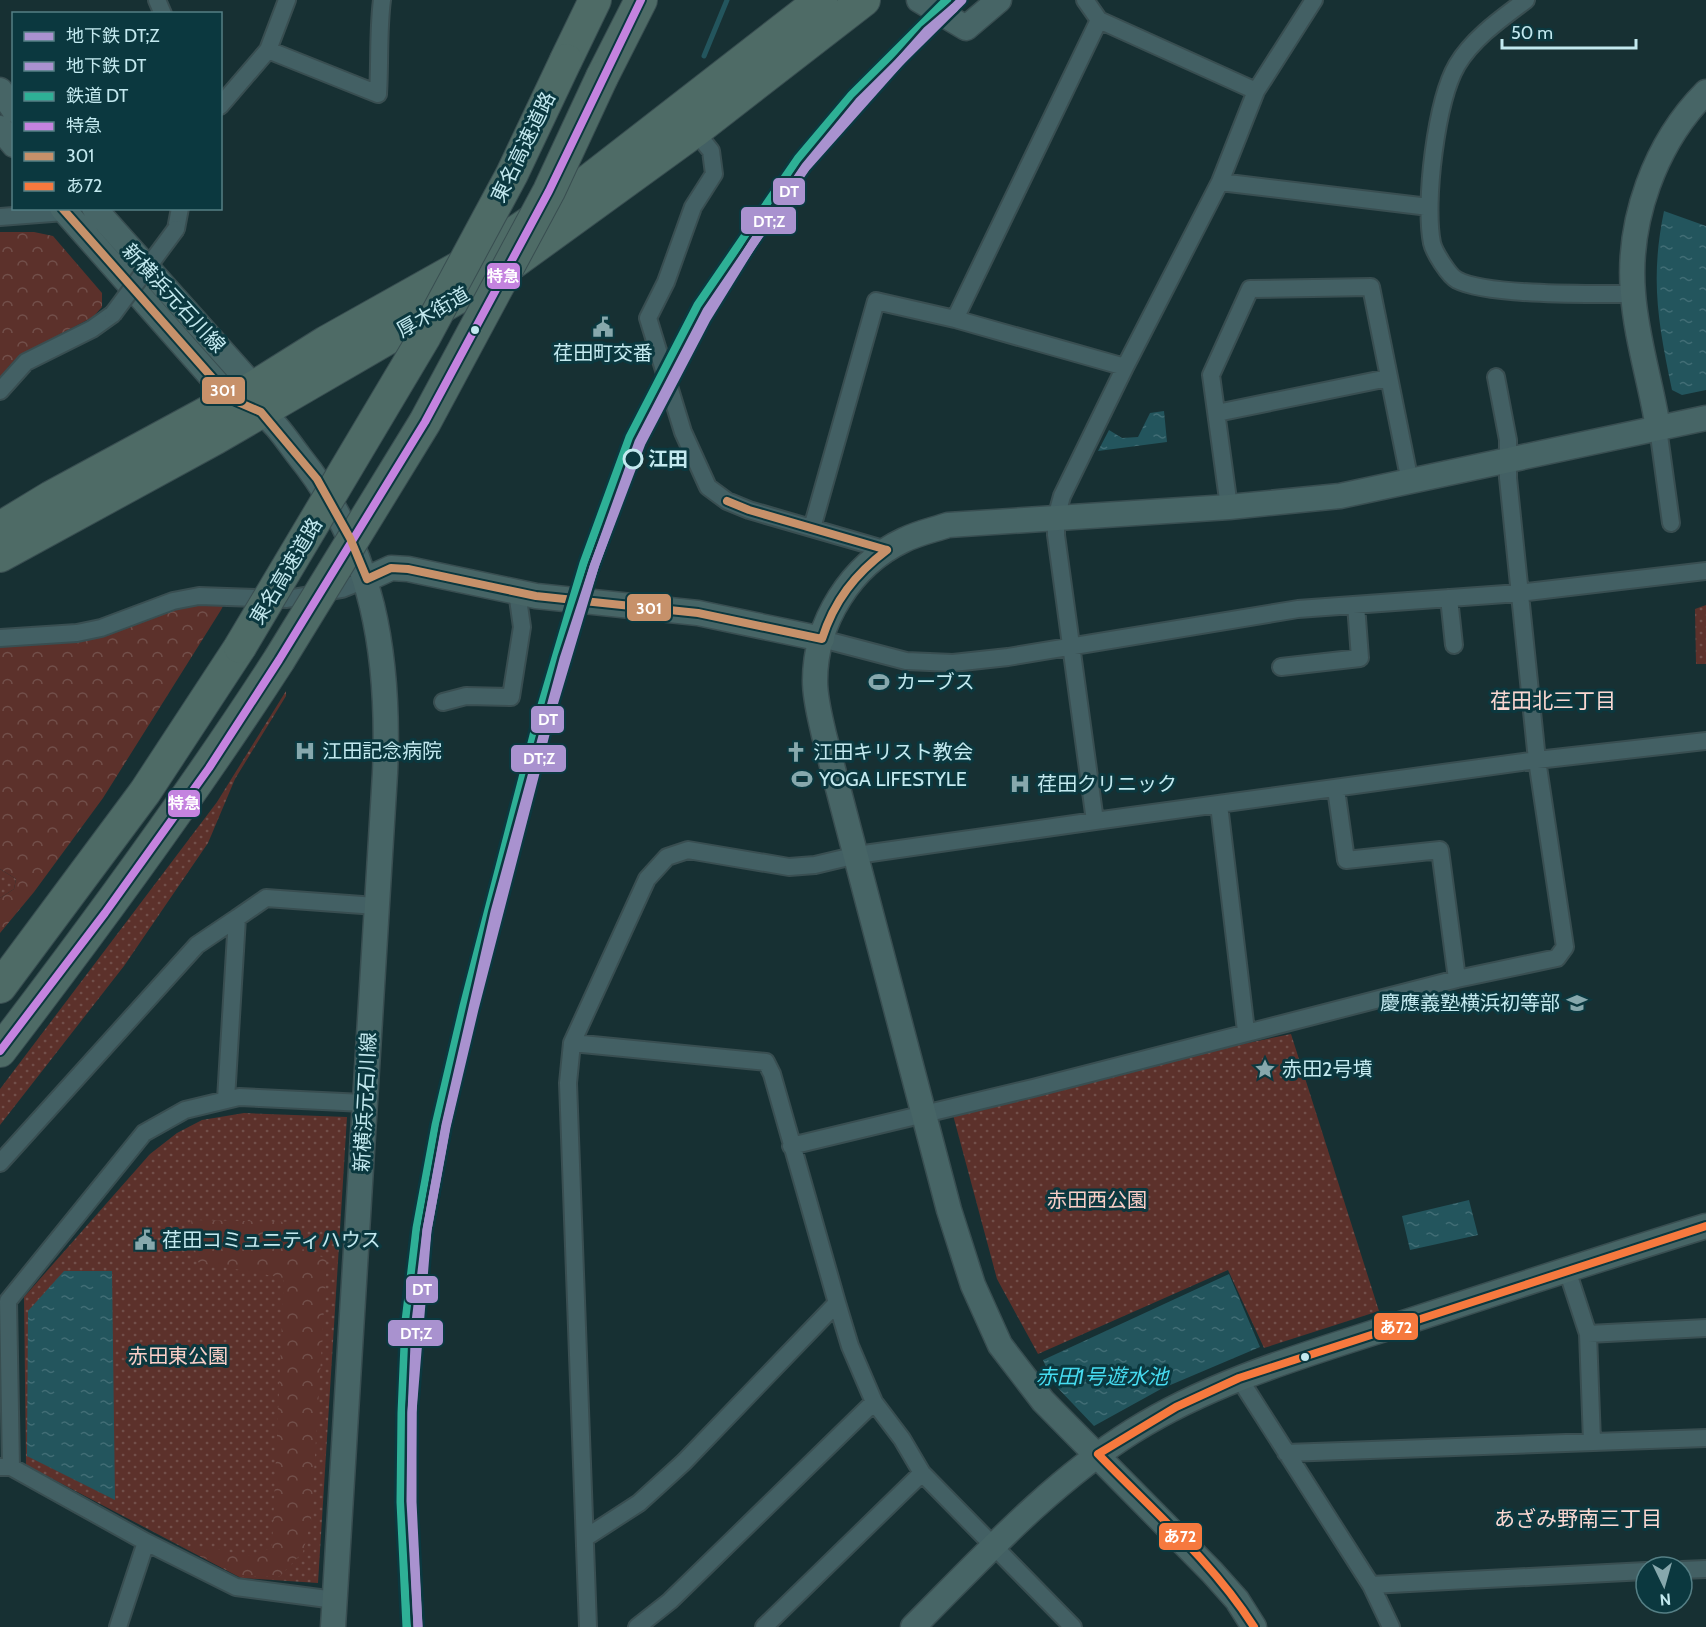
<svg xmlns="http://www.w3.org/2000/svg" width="1706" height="1627" font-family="Cabin,'Noto Sans JP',sans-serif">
<defs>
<pattern id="grass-dots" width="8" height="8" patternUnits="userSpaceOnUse" patternTransform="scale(1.5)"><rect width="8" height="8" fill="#5c312b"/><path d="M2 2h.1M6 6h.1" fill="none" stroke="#724f4a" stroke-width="1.8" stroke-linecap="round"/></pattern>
<pattern id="forest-crowns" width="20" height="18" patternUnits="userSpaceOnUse" patternTransform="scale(1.5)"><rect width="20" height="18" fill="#5c312b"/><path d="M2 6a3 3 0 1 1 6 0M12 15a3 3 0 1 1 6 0" fill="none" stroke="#724f4a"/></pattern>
<pattern id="water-ripples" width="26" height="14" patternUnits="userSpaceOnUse" patternTransform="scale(1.5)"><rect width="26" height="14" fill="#23555d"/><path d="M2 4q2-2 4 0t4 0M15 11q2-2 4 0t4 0" fill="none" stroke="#416d75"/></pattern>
</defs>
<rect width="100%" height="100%" fill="#173033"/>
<path fill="url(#grass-dots)" d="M1706 605V664H1696L1695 609Z
M286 691V696L235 779 208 843 124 966 0 1125V1089L217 802Z
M0 869 16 879 14 889 0 898Z
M1291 1034 1379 1311 1264 1348 1228 1270 1038 1354 997 1279 953 1115 1160 1061Z
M244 1113 347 1117 318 1583 241 1578 26 1465 24 1297 150 1154 177 1133 202 1120Z"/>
<path fill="url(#forest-crowns)" d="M0 232H34L53 236 102 293V307L93 317 34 348 9 366 0 380Z
M212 599 223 606 221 610 103 798 34 892 0 933V898L14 889 16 879 0 869V641Z
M191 1220 299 1222 300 1248 327 1259 311 1521 303 1552 280 1576H240L193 1552 195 1548 207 1547 247 1556 272 1548 284 1278 197 1262Z"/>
<path fill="url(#water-ripples)" d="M1664 211 1706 226V390L1682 395 1672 390C1658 323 1650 279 1664 211Z
M1164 411 1167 442 1098 451 1109 430 1122 438 1138 437 1150 413Z
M1469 1200 1478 1235 1410 1250 1402 1216Z
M64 1271H112L115 1500 27 1456 28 1311Z
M1229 1274 1260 1347 1161 1389 1094 1426 1053 1383 1043 1360Z"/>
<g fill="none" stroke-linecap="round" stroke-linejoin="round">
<path stroke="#23555d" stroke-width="5" d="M704 56 727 0"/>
<g stroke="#394e51" stroke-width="20">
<path id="street" d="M157 0 163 14
M1085 0 1099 20 1256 91
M1526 0C1502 18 1473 38 1457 65 1436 101 1424 203 1432 243 1434 252 1449 276 1457 280 1487 296 1595 294 1633 294
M268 50 378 94C380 63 378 31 382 0
M220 106 268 50 287 0
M695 131 711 151 714 174 693 207 666 282 648 318 683 432 708 487 727 501 749 510 887 550
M1220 182 1429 207
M0 217 65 212
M176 229 180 208
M955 319 1099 20
M0 391 26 362 92 329 113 314
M1217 413 1388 378
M1658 428 1671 523
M1229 507 1211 375 1250 289 1371 287 1410 482
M812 528 876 301 955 319 1125 367
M1449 598 1454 645
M0 638 77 633 101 628 173 601 199 596 287 599 342 589 367 579
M822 639 906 661 953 663 1008 657 1298 609 1519 593 1706 571
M1281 667 1360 658 1356 605
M443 702 466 696 511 697 522 627 517 592
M1336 789 1346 860 1440 850 1457 979
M1219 805 1246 1031
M1095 821 1056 535V518L1062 496 1125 367 1220 182 1256 91 1314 0
M572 1043 766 1062 772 1074 837 1303 850 1346 874 1402 902 1439 922 1473 1073 1627
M226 1099 237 918 266 898 376 906
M791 1146 1033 1088 1457 979 1557 958 1565 947 1537 760 1508 478V440L1496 377
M0 1163 197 945 237 918
M1567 1270 1588 1334 1592 1441
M1588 1334 1706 1328
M1239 1378 1371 1585 1391 1627
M1286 1453 1706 1438
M1 1467H11L146 1542 236 1587 335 1600
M11 1467 8 1301 144 1133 185 1110 239 1097 364 1103
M585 1538 639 1503 684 1462 837 1303
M1682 1570 1706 1569
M1371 1585 1646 1571
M118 1627 146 1542
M588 1627 568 1083 572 1043 647 879 667 857 688 850 789 867 815 865 857 855 1095 821 1537 760 1706 741
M637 1627 670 1601 874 1402
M764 1627 922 1473"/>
</g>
<g stroke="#394e51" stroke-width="27">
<path id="secondary" d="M919 0 966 28 999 0
M0 90 14 110
M0 128 14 145
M62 208 231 399C240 403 252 406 260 412 276 422 288 442 299 456 374 549 390 657 385 773L333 1627
M94 208 254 387 258 401
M1658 428C1651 383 1636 338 1633 293 1627 221 1655 143 1706 92
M367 579 391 568 408 569 536 596 698 613 822 639
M913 1627C982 1558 1050 1483 1133 1431 1213 1381 1305 1355 1394 1326 1498 1292 1602 1258 1706 1226
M1254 1627 1237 1600 1212 1572 1043 1401 1000 1345 973 1285 949 1210 824 735C820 717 815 699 815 681 815 622 851 565 904 540 918 533 933 530 948 525L1229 507 1340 496 1706 418"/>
</g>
<g stroke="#394e51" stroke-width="34">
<path id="highway" d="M566 60 595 0
M602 77 641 0
M0 528 51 497 254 387 326 342 483 254 570 195 821 0
M0 556 216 438 495 276 695 131 864 0
M0 987 145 792 240 647
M0 1051C97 924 192 795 279 660"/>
</g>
<use href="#street" stroke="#436064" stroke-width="16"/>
<use href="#secondary" stroke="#476566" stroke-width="24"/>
<use href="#highway" stroke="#4e6b66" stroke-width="32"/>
<g stroke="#394e51" stroke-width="20" stroke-linecap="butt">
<path id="street-bridge" d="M113 314 176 229"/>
</g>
<g stroke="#394e51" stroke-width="34" stroke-linecap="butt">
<path id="highway-bridge" d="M240 647 425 336 512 174 566 60
M279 660 425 422 549 191 602 77"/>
</g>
<use href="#street-bridge" stroke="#436064" stroke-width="16"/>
<use href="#highway-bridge" stroke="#4e6b66" stroke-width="32"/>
<g stroke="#0b383f" stroke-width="12">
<path id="bus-1" d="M0 1051 105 913 209 768 279 660 425 422 549 191 641 0"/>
</g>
<g stroke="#0b383f" stroke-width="12">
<path id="bus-2" d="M62 208 231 399 261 412 317 479 350 538 367 579
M727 501 749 510 887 550
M367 579 391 568 408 569 536 596 698 613 822 639C834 601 855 574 887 550"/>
</g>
<g stroke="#0b383f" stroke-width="12">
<path id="bus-3" d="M1098 1454 1176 1407 1239 1378 1706 1226
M1098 1454C1151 1509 1213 1562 1254 1627"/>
</g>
<use href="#bus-1" stroke="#c483df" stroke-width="8"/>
<use href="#bus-2" stroke="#c7916a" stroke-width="8"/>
<use href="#bus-3" stroke="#f6793e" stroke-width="8"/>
<g stroke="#0b383f" stroke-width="14">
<path id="rail-1" d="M407 1627 401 1502 402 1413 406 1321 417 1228 436 1125 464 1006 540 712 584 563 630 437 698 305 798 159 852 95 947 0"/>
</g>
<use href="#rail-1" stroke="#2eb096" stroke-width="9"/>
<g stroke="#0b383f" stroke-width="14">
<path id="metro-1" d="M418 1627 411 1501 412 1413 416 1322 427 1230 446 1127 474 1009 550 715 594 567 639 442 707 311 806 166 859 102 962 0"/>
</g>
<g stroke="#0b383f" stroke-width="14">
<path id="metro-2" d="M418 1626 412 1502V1412L427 1230 446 1125 495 912 564 659 595 564 641 443 706 319 753 243 806 167 927 31 954 8"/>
</g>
<use href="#metro-1" stroke="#a992cf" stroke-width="9"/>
<use href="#metro-2" stroke="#a992cf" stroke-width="9"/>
</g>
<defs>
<g id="civic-bare" transform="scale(1.62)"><path d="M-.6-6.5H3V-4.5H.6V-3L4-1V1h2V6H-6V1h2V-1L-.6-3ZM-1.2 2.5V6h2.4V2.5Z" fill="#87a8ad" stroke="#0b383f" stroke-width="2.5" paint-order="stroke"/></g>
<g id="stadium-bare" transform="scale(1.62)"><path d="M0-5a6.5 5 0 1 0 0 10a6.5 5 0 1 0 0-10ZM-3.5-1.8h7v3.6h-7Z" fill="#87a8ad" stroke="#0b383f" stroke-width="2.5" paint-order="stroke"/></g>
<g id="hospital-bare" transform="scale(1.62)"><path d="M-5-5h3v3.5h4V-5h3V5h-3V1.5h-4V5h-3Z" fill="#87a8ad" stroke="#0b383f" stroke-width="2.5" paint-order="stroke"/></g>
<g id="church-bare" transform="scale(1.62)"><path d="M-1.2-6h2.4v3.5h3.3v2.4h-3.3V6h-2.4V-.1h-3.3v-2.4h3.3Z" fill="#87a8ad" stroke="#0b383f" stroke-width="2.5" paint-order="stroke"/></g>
<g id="school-bare" transform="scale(1.62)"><path d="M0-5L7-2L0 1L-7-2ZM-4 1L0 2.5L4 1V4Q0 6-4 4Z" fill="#87a8ad" stroke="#0b383f" stroke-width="2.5" paint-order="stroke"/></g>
<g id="sight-bare" transform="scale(1.62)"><path d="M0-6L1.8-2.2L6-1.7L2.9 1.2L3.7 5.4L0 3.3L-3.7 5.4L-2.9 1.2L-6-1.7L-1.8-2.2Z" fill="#87a8ad" stroke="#0b383f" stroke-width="2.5" paint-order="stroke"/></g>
</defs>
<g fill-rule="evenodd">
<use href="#civic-bare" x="603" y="327"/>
<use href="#stadium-bare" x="879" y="682"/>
<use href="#hospital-bare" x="305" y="751"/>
<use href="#church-bare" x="796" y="752"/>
<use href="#stadium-bare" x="802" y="779"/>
<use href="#hospital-bare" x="1020" y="784"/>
<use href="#school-bare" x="1577" y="1003"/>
<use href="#sight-bare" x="1265" y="1069"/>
<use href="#civic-bare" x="145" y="1240"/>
</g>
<g fill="#c3e9ef" stroke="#0b383f" stroke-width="2">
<circle cx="475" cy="330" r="5"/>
<circle cx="1305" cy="1357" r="5"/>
</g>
<circle fill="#0b383f" stroke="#c3e9ef" stroke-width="3" cx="633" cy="459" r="9"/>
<g text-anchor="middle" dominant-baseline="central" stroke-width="6" stroke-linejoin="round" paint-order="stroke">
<g font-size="20" fill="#c3e9ef" stroke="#0b383f">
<text transform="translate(523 147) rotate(-64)">東名高速道路</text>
<text transform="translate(174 298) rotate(47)">新横浜元石川線</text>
<text transform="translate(433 312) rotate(-30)">厚木街道</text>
<text transform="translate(286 571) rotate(-59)">東名高速道路</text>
<text transform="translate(365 1102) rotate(-87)">新横浜元石川線</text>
</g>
<g font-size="20" fill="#c3e9ef" stroke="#0b383f" text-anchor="start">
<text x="603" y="353" text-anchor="middle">荏田町交番</text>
<text x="896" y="682">カーブス</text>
<text x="322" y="751">江田記念病院</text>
<text x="813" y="752">江田キリスト教会</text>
<text x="819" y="779">YOGA LIFESTYLE</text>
<text x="1037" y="784">荏田クリニック</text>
<text x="1560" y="1003" text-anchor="end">慶應義塾横浜初等部</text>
<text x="1282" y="1069">赤田2号墳</text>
<text x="162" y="1240">荏田コミュニティハウス</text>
</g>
<g font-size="20" font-weight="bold" fill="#c3e9ef" stroke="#0b383f" text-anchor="start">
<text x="648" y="459">江田</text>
</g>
<g font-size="20" fill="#f9cec7" stroke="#0b383f">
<text x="1097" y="1200">赤田西公園</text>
<text x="178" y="1356">赤田東公園</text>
</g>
<g font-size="21" fill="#fbd8d2" stroke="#0b383f">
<text x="1553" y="700">荏田北三丁目</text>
<text x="1578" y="1518">あざみ野南三丁目</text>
</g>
<g font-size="21" font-style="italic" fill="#47dcf1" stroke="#0b383f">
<text x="1102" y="1376">赤田1号遊水池</text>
</g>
</g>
<g stroke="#0b383f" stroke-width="2">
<rect x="772" y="177" width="34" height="29" rx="6" fill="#a992cf"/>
<rect x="740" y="206" width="57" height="29" rx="6" fill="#a992cf"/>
<rect x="486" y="262" width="35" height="28" rx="6" fill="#c483df"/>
<rect x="201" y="376" width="45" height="29" rx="6" fill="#c7916a"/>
<rect x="626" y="593" width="46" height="29" rx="6" fill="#c7916a"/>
<rect x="530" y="705" width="35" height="29" rx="6" fill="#a992cf"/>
<rect x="510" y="744" width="57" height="29" rx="6" fill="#a992cf"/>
<rect x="167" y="789" width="34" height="29" rx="6" fill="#c483df"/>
<rect x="405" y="1275" width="34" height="29" rx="6" fill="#a992cf"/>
<rect x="1373" y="1312" width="46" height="29" rx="6" fill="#f6793e"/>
<rect x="387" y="1319" width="57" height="28" rx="6" fill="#a992cf"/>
<rect x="1158" y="1522" width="45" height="29" rx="6" fill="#f6793e"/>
</g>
<g font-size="16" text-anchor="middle" font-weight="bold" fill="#fff">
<text x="789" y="197">DT</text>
<text x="769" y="227">DT;Z</text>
<text x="503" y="282">特急</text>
<text x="223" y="396">301</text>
<text x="649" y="614">301</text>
<text x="548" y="725">DT</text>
<text x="539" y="764">DT;Z</text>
<text x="184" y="809">特急</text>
<text x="422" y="1295">DT</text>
<text x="1396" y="1333">あ72</text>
<text x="416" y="1339">DT;Z</text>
<text x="1180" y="1542">あ72</text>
</g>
<rect x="12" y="12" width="210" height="198" fill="#0b383f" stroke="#557f85" stroke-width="1.5"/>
<rect x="24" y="32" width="30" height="9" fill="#a992cf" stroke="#557f85" stroke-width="1.5"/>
<text x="66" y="42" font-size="18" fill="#c3e9ef">地下鉄 DT;Z</text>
<rect x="24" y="62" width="30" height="9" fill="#a992cf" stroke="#557f85" stroke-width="1.5"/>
<text x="66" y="72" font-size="18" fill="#c3e9ef">地下鉄 DT</text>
<rect x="24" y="92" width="30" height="9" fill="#2eb096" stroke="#557f85" stroke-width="1.5"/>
<text x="66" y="102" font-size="18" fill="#c3e9ef">鉄道 DT</text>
<rect x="24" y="122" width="30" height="9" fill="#c483df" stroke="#557f85" stroke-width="1.5"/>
<text x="66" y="132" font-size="18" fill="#c3e9ef">特急</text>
<rect x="24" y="152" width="30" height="9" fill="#c7916a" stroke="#557f85" stroke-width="1.5"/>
<text x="66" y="162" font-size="18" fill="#c3e9ef">301</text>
<rect x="24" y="182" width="30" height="9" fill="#f6793e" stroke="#557f85" stroke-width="1.5"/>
<text x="66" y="192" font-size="18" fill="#c3e9ef">あ72</text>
<g transform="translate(1664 1585) rotate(175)"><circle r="28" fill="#0b383f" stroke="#557f85" stroke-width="1.5"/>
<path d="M0-4.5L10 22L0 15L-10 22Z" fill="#87a8ad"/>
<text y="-9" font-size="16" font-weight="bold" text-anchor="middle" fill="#c3e9ef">N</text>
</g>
<path d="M1502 39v9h134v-9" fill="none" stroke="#c3e9ef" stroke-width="3"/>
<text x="1511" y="39" font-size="18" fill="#c3e9ef" stroke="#0b383f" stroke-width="4.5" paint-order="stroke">50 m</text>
</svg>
